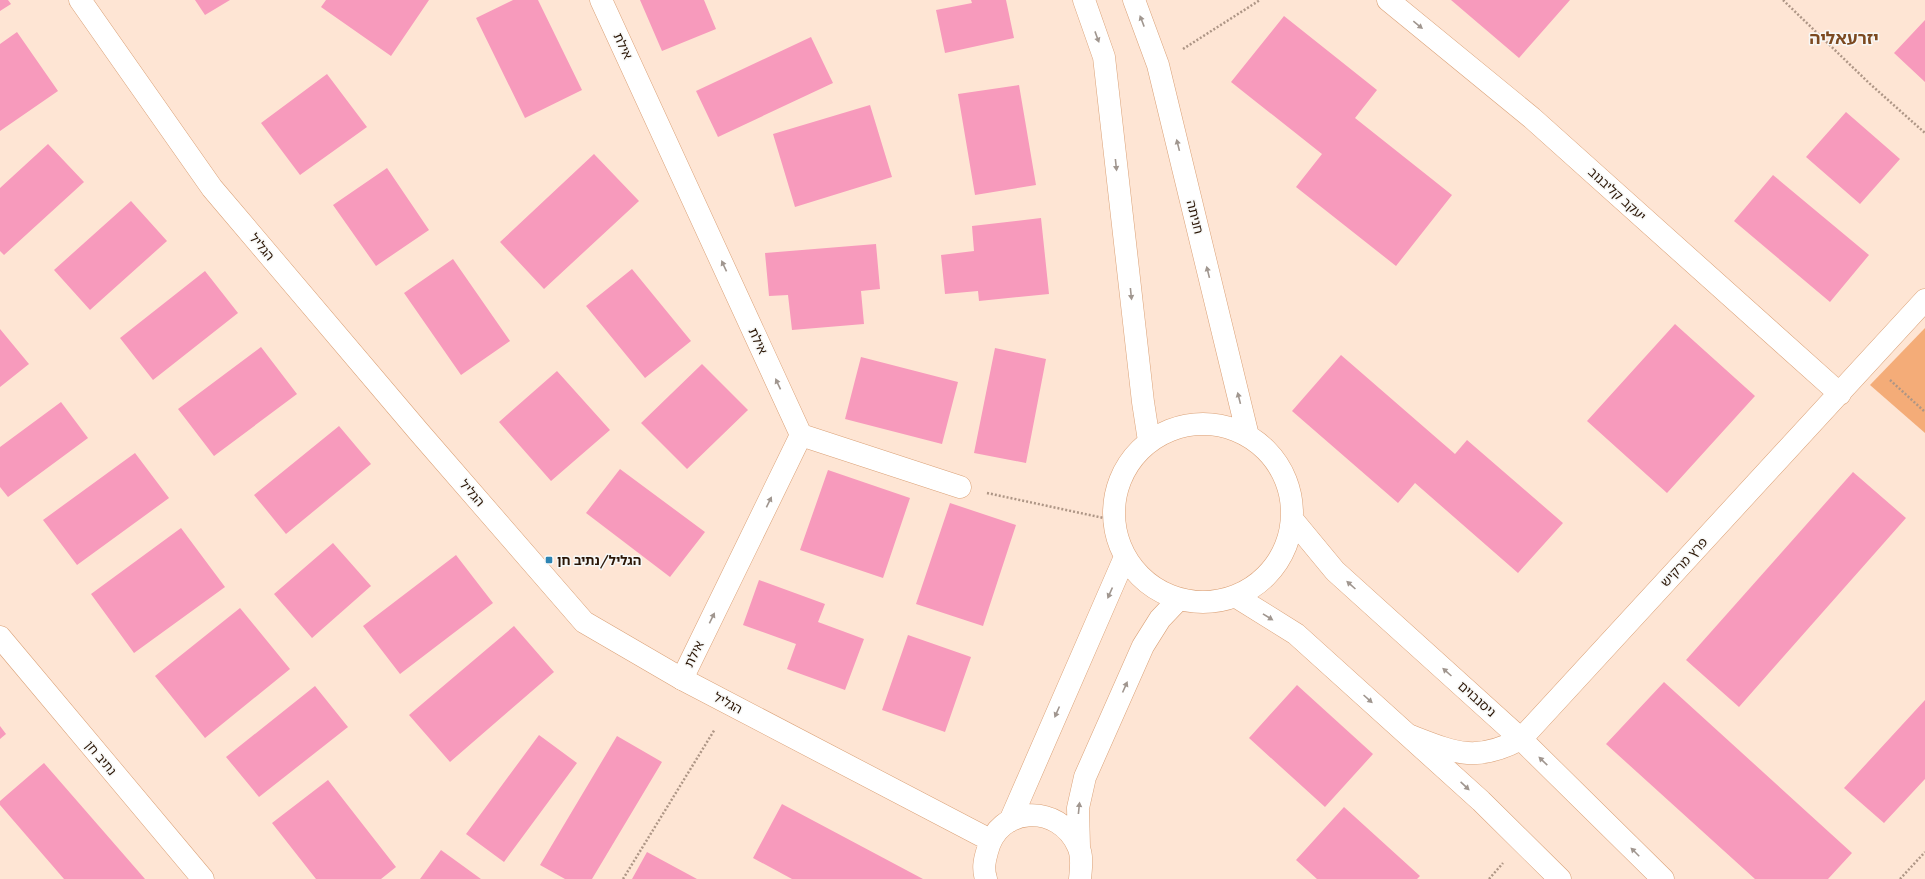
<svg xmlns="http://www.w3.org/2000/svg" width="1925" height="879" font-family="Lora,'Noto Sans Hebrew',serif">
<rect width="100%" height="100%" fill="#fee5d4"/>
<path fill="#f4ac78" d="M1925 328V433L1870 385Z"/>
<path fill="#f79abc" d="M0 0H8L11 4 0 11Z
M195 0H230L205 15Z
M326 0H429L391 56 321 7Z
M513 0H538L582 90 525 118 476 18Z
M640 0H704L716 29 662 51Z
M971 0H1006L1014 38 945 53 936 10 972 3Z
M1451 0H1570L1519 58Z
M1284 16 1377 90 1355 118 1452 195 1396 266 1296 187 1322 154 1231 82Z
M1925 20V82L1894 53Z
M17 32 58 91 0 131V44Z
M811 37 833 83 718 137 696 91Z
M327 74 367 127 300 175 261 123Z
M1019 85 1036 185 975 195 958 94Z
M870 105 892 177 795 207 773 134Z
M1846 112 1900 159 1860 204 1806 157Z
M48 144 84 182 4 255 0 251V188Z
M594 154 639 201 544 289 500 242Z
M387 168 429 230 376 266 333 205Z
M1773 175 1869 255 1830 302 1734 221Z
M131 201 167 241 90 310 54 270Z
M1041 218 1049 294 979 301 978 291 945 294 941 255 974 251 972 226Z
M876 244 880 289 861 291 864 324 792 330 788 295 769 296 765 253Z
M453 259 510 341 461 375 404 293Z
M632 269 691 341 645 378 586 306Z
M205 271 238 313 153 380 120 338Z
M1675 324 1755 396 1667 493 1587 421Z
M0 329 29 364 0 387Z
M261 347 297 394 214 456 178 409Z
M995 348 1046 359 1026 463 974 453Z
M1341 355 1455 454 1467 440 1563 523 1518 573 1415 483 1398 503 1292 411Z
M861 357 958 382 942 444 845 419Z
M702 364 748 410 687 469 641 423Z
M557 371 610 430 551 481 499 422Z
M61 402 88 438 8 497 0 487V447Z
M339 426 371 464 286 534 254 495Z
M135 453 169 498 77 565 43 520Z
M620 469 705 532 670 577 586 513Z
M828 470 910 498 883 578 800 550Z
M1853 472 1906 518 1739 707 1686 660Z
M950 503 1016 525 983 626 916 604Z
M181 528 225 587 134 653 91 594Z
M333 543 371 586 312 638 274 594Z
M456 555 493 603 400 674 363 626Z
M759 580 825 604 818 622 864 639 845 690 787 669 796 644 743 625Z
M240 608 290 669 205 738 155 676Z
M514 626 554 672 450 762 409 715Z
M908 635 971 657 945 732 882 710Z
M1664 682 1852 853 1828 879H1755L1606 744Z
M1297 685 1373 754 1325 807 1249 738Z
M315 686 348 727 259 797 226 757Z
M1925 700V779L1884 823 1844 788Z
M0 726 6 734 0 739Z
M539 735 577 763 504 862 466 834Z
M617 736 662 762 592 879H565L540 865Z
M44 763 145 879H64L0 805V801Z
M328 780 396 867 381 879H316L272 823Z
M782 804 923 879H792L753 858Z
M1344 807 1420 876 1417 879H1317L1296 860Z
M441 850 481 879H420Z
M647 852 697 879H632Z"/>
<g fill="none" stroke-linecap="round" stroke-linejoin="round">
<g stroke="#daa177" stroke-width="23">
<path id="minor" d="M601 0 801 435 682 679
M1388 0 1532 118 1840 394
M801 435 960 487
M0 637 203 879
M1411 736C1455 753 1476 763 1521 739L1925 300"/>
</g>
<g stroke="#daa177" stroke-width="23">
<path id="tertiary" d="M80 0 212 188 419 432 584 622 682 679 990 840
M1084 0 1104 57 1143 402 1149 441
M1134 0 1158 65 1248 436
M1114 513a89 89 0 1 1 178 0a89 89 0 1 1-178 0Z
M1292 519 1335 571 1521 739 1663 879
M1235 596 1296 634 1481 801 1560 879
M1010 821 1125 557
M1079 847 1078 808 1085 777 1143 646 1160 619 1179 599
M986 879C983 869 984 862 987 852 998 805 1059 803 1078 846 1083 856 1081 868 1080 879"/>
</g>
<path stroke="#ae9686" stroke-width="2.5" stroke-dasharray="2 2" stroke-linecap="butt" d="M1783 0 1869 83 1925 133
M1183 49 1260 0
M1890 380 1925 412
M987 493 1113 520
M623 879 715 729
M1489 879 1503 863
M1900 879 1925 852"/>
<use href="#minor" stroke="#fff" stroke-width="22"/>
<use href="#tertiary" stroke="#fff" stroke-width="22"/>
</g>
<defs><path id="oneway-solid" d="M-6-.8H1V-3.2L6.5 0L1 3.2V.8H-6Z"/></defs>
<g fill="#a0968f">
<use href="#oneway-solid" transform="translate(1142 21) rotate(-111)"/>
<use href="#oneway-solid" transform="translate(1418 25) rotate(39)"/>
<use href="#oneway-solid" transform="translate(1097 37) rotate(70)"/>
<use href="#oneway-solid" transform="translate(1178 145) rotate(-104)"/>
<use href="#oneway-solid" transform="translate(1116 165) rotate(84)"/>
<use href="#oneway-solid" transform="translate(724 266) rotate(-115)"/>
<use href="#oneway-solid" transform="translate(1208 272) rotate(-104)"/>
<use href="#oneway-solid" transform="translate(1131 294) rotate(84)"/>
<use href="#oneway-solid" transform="translate(778 384) rotate(-115)"/>
<use href="#oneway-solid" transform="translate(1239 398) rotate(-104)"/>
<use href="#oneway-solid" transform="translate(769 502) rotate(-64)"/>
<use href="#oneway-solid" transform="translate(1351 585) rotate(-138)"/>
<use href="#oneway-solid" transform="translate(1110 593) rotate(114)"/>
<use href="#oneway-solid" transform="translate(1268 617) rotate(32)"/>
<use href="#oneway-solid" transform="translate(712 618) rotate(-64)"/>
<use href="#oneway-solid" transform="translate(1447 672) rotate(-138)"/>
<use href="#oneway-solid" transform="translate(1125 687) rotate(-66)"/>
<use href="#oneway-solid" transform="translate(1368 699) rotate(42)"/>
<use href="#oneway-solid" transform="translate(1057 712) rotate(114)"/>
<use href="#oneway-solid" transform="translate(1543 761) rotate(-136)"/>
<use href="#oneway-solid" transform="translate(1465 786) rotate(43)"/>
<use href="#oneway-solid" transform="translate(1079 808) rotate(-84)"/>
<use href="#oneway-solid" transform="translate(1635 852) rotate(-135)"/>
</g>
<rect fill="#2d84b3" stroke="#f7f8f7" stroke-width="1.5" x="545" y="556" width="8" height="8" rx="2"/>
<g text-anchor="middle" dominant-baseline="central" stroke-width="3" stroke-linejoin="round" paint-order="stroke">
<g font-size="13" fill="#2b1606" stroke="#f7f8f7">
<text transform="translate(623 46) rotate(65)">אילת</text>
<text transform="translate(1617 194) rotate(42)">יעקב קליבנוב</text>
<text transform="translate(1195 217) rotate(76)">חניתה</text>
<text transform="translate(262 247) rotate(50)">הגליל</text>
<text transform="translate(758 341) rotate(65)">אילת</text>
<text transform="translate(472 493) rotate(49)">הגליל</text>
<text transform="translate(1684 562) rotate(-47)">פרץ מרקיש</text>
<text transform="translate(694 654) rotate(-64)">אילת</text>
<text transform="translate(1477 699) rotate(42)">ניסנבוים</text>
<text transform="translate(728 703) rotate(28)">הגליל</text>
<text transform="translate(101 758) rotate(50)">נתיב חן</text>
</g>
<g font-size="13" font-weight="bold" fill="#2b1606" stroke="#f7f8f7" text-anchor="start">
<text x="557" y="560">הגליל/נתיב חן</text>
</g>
<g font-size="17" font-weight="bold" fill="#7c4920" stroke="#f7f8f7">
<text x="1844" y="38">יזרעאליה</text>
</g>
</g>
</svg>
